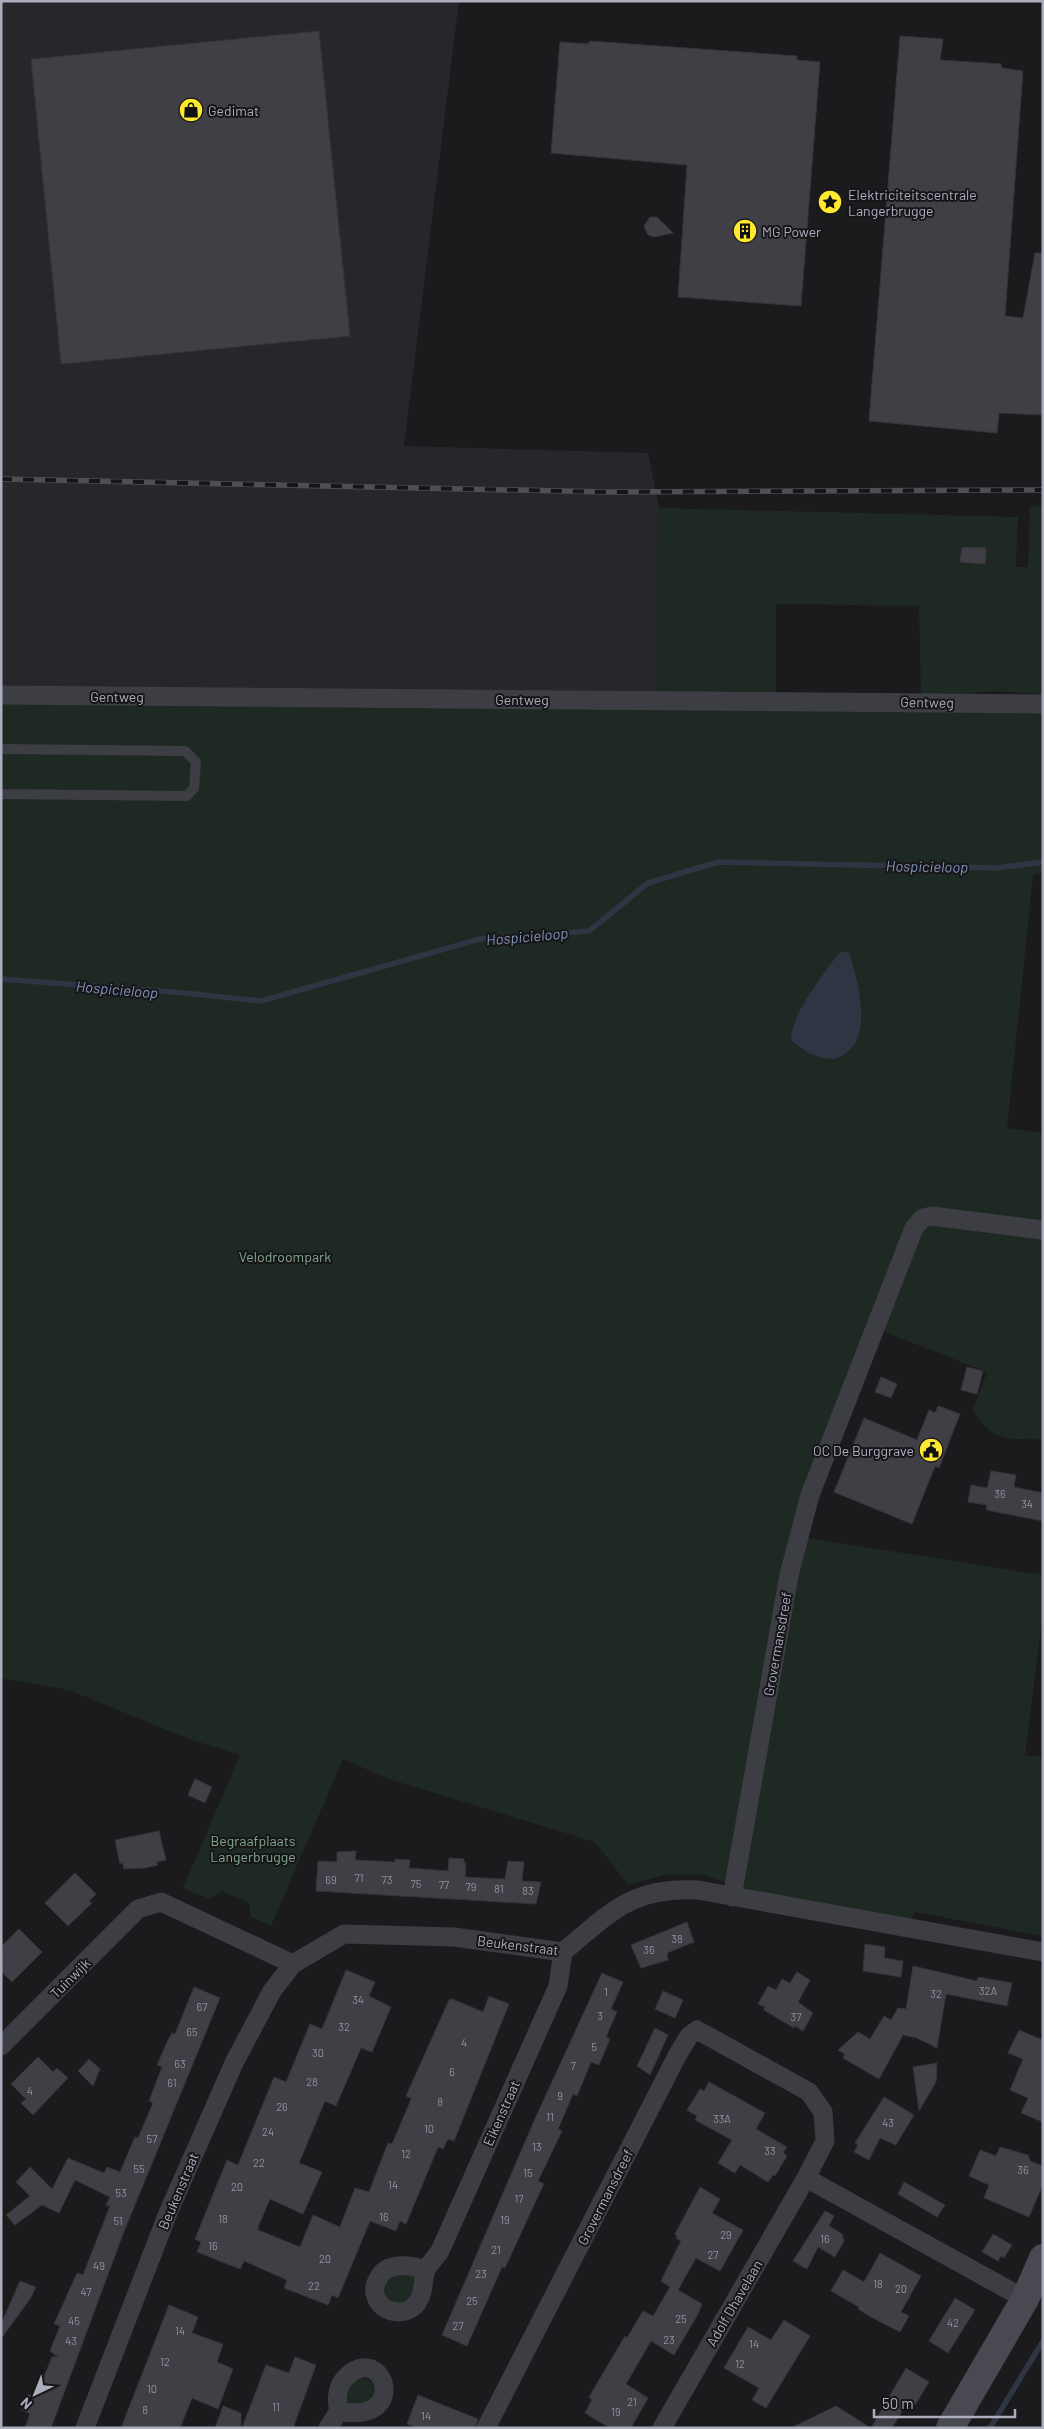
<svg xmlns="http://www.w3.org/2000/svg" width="1044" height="2429" font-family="Barlow,sans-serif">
<rect width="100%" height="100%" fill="#1b1a1d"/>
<path fill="#27262a" d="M1 1H459L404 446 648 453 659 508 656 693 1 689Z"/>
<path fill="#1f2923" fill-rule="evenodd" d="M1030 506 1043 507V694L993 691 954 695H921L919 606 776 604V694L656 693 659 508 1018 517 1016 567H1028Z
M1 703 1043 711V872L1033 875 1007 1128 1043 1133V1441C1033 1437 1026 1440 1016 1439 995 1438 983 1428 973 1410L987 1372 882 1331 817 1496 807 1538 1043 1575V1611L1025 1755 1043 1757V1936L915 1912 911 1919 747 1890 701 1874 665 1875 628 1885 595 1842 389 1779 343 1759 271 1926 251 1917 249 1903 222 1891 210 1899 183 1888 240 1755 192 1740 69 1690 1 1678ZM837 955 803 1051 791 1040C791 1013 822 977 837 955Z
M395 2274 416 2276C416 2295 401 2317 385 2295L386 2281Z
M358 2378C375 2377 376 2388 372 2402L347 2405C346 2392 348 2387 358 2378Z"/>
<path fill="#2f3542" d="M844 951 849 953C858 979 873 1037 845 1054 840 1057 837 1059 831 1059 814 1057 804 1052 791 1040 791 1013 822 977 837 955Z"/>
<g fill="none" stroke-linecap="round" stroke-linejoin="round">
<path stroke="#2f3542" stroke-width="5.5" d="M1 979 184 993 261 1001 480 939 589 931 648 883 718 862 997 868 1043 862
M990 2428 1043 2341"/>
</g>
<path fill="#403f45" stroke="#353439" d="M319 31 350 336 61 364 31 59Z
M900 36 943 39 940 60 1001 64 1002 68 1023 71 1005 316 1023 318 1035 253H1043V415L999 413 997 433 869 421Z
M589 41 797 56V60L820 62 801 306 678 297 687 165 551 153 560 42 589 44Z
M650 217H657L673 233 654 237 648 235 644 226Z
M962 547 986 548 985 564 960 562Z
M967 1367 983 1371 977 1394 961 1390Z
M881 1377 897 1384 891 1398 875 1392Z
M938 1406 960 1414 939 1468 935 1466 912 1524 834 1492 864 1418 917 1440 929 1410 935 1413Z
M991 1471 1016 1475 1014 1487 1043 1493V1521L986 1510 987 1505 968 1502 971 1485 987 1488Z
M195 1779 212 1787 205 1803 188 1795Z
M159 1831 166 1860 156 1862 158 1865 145 1868 124 1869 123 1863 120 1864 115 1840Z
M356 1851 355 1860 395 1862V1859L410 1860 409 1868 448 1871 449 1858 464 1859V1863H466L465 1877 505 1879 508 1861 524 1862 522 1881 541 1882 536 1904 316 1891 318 1861 337 1862V1852Z
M75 1873 96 1894 89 1901 92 1903 68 1926 45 1903Z
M687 1922 694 1942 667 1953 668 1960 641 1968 631 1945Z
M19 1929 42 1952 12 1982 1 1971V1947Z
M865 1944 885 1947 884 1958 903 1961 901 1977 863 1971Z
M913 1966 977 1981 978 1977 1012 1983 1007 2006 946 1994 937 2048 917 2038 903 2035 879 2079 843 2058 845 2054 838 2050 858 2032 870 2039 884 2016 891 2020 898 2008 906 2009Z
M346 1970 375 1982 369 1996 391 2007 372 2052 361 2048 336 2106 325 2101 299 2163 322 2172 303 2214 270 2199 258 2227V2230L300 2247 313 2215 340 2227 355 2188 369 2192 388 2143 392 2144 410 2102 411 2098 406 2096 449 2000 452 1999 483 2012 489 1996 509 2004 454 2141 448 2139 443 2149 438 2147 406 2224 400 2221 396 2231 370 2221 338 2298 332 2295 328 2305 284 2288 287 2280 244 2261 240 2269 197 2252 201 2242 195 2239 227 2160 238 2165 274 2077 286 2082 310 2024 322 2029Z
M797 1972 810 1980 798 2002 813 2013 803 2031 795 2026 794 2028 764 2010 765 2007 758 2004 768 1986 776 1990 782 1979 790 1983Z
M602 1973 623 1982 611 2009 617 2012 606 2037 610 2039 599 2065 591 2062 577 2096 573 2094 558 2129 562 2131 538 2181 544 2184 540 2192 505 2268 502 2267 467 2346 442 2335 534 2121Z
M194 1987 220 1998 123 2234 51 2428H25L30 2414 22 2410 28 2394 36 2397 52 2357H58L50 2351 60 2326 54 2324 77 2273 83 2275 110 2206 106 2205 110 2197 75 2180 59 2213 42 2205 15 2225 6 2215 30 2196 16 2182 30 2167 52 2189 68 2158 104 2173 107 2167 120 2172 135 2137 138 2138 153 2103 149 2101 162 2067 157 2065 168 2040 172 2033 175 2034Z
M663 1991 683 2000 675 2018 655 2009Z
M655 2028 668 2035 650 2075 637 2066Z
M1019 2030 1043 2040V2122L1021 2113 1028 2098 1010 2090 1023 2059 1008 2053Z
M38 2057 53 2072 57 2068 68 2078 33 2115 21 2103 26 2099 11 2084Z
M89 2059 100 2069 93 2086 78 2071Z
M937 2063 936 2082 919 2111 913 2067Z
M709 2082 765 2113 756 2129 787 2147 783 2153 787 2156 775 2176 773 2175 768 2182 740 2165 735 2173 718 2163 732 2140 695 2120 697 2116 687 2110 700 2089 704 2091Z
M884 2097 914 2115 896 2145 880 2138 869 2160 854 2152 858 2145 855 2143Z
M1000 2147 1028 2155 1030 2161 1043 2166V2184L1029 2217 984 2198 989 2185 969 2176 980 2150 996 2156Z
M904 2182 945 2205 937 2217 898 2194Z
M700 2187 720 2199 712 2213 743 2230 720 2271 696 2258 678 2290 702 2304 698 2314 674 2355 651 2341 626 2384 648 2398 631 2428H610L585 2413 592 2400 589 2397 625 2336 627 2338 643 2311 653 2316 670 2287 661 2281 681 2241 676 2238 677 2236 675 2234Z
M825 2211 834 2216 829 2226 842 2234 844 2241 835 2257 818 2247 807 2269 793 2261Z
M993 2234 1012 2245 1004 2258 1001 2256 998 2261 982 2252Z
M880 2253 921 2276 901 2312 909 2316 900 2332 871 2317 858 2309 859 2307 831 2291 843 2270 864 2282Z
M20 2281 36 2287 30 2299 3 2336 1 2335V2324Z
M955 2298 975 2310 948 2353 929 2341Z
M169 2305 198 2317 192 2333 223 2344 217 2362 233 2369 218 2409 192 2398 180 2428H121Z
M784 2320 810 2336 766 2408 752 2400 759 2388 724 2368 748 2327 771 2340Z
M295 2357 316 2365 293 2428H242L266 2365 289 2373Z
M906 2368 929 2382 915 2405 908 2401 892 2428H791L836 2406 871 2428Z
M418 2395 478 2419 475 2428H417L407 2424Z
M223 2406 241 2413V2428H215Z"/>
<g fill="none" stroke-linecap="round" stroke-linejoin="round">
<path stroke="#3d3d44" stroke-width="10" d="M1 749 185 751 196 762 194 788 187 796 1 794"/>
<path stroke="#3d3d44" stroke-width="19" d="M1 695 1043 704
M732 1897 789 1575 810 1495 914 1228 923 1218 932 1216 1043 1230
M1 2046 138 1909 161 1902 293 1964
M426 2270C411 2265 386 2261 378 2279 375 2284 374 2291 376 2297 382 2314 407 2317 417 2303 425 2292 422 2280 426 2270 429 2264 436 2257 440 2251L558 1986 563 1952
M85 2428 168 2213 234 2063 272 1991 293 1964 344 1934 454 1937 563 1952C610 1913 632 1886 698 1890L1043 1952
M328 2428 339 2411C336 2400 337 2387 345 2378 384 2339 411 2426 339 2411
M486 2428 678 2054 689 2036 697 2030 809 2092 823 2112 825 2141 806 2178 1025 2299
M662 2428 806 2178"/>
<path stroke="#494952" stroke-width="28" d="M950 2428 1025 2299 1043 2258"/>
<g stroke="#4e4e57" stroke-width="5.5">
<path id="rail" d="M1 479 608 492 1043 490"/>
</g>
<use href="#rail" stroke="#161518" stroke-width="4" stroke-dasharray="11" stroke-linecap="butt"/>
</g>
<defs>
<g id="shop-disc" transform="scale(1.25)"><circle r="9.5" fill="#ffe930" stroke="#161518"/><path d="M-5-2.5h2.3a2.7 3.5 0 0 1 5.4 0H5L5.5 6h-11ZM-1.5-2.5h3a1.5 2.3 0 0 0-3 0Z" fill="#111"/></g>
<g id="sight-disc" transform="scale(1.25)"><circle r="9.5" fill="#ffe930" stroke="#161518"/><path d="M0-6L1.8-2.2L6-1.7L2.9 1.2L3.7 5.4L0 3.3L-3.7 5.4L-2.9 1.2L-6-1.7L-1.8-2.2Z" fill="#111"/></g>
<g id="building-disc" transform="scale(1.25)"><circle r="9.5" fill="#ffe930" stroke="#161518"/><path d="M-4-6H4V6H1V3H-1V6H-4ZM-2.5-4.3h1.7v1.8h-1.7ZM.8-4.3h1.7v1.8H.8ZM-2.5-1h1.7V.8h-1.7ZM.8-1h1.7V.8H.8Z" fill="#111"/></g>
<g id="civic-disc" transform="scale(1.25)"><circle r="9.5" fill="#ffe930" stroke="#161518"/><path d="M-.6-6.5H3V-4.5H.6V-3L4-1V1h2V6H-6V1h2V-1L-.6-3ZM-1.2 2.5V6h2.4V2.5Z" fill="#111"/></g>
</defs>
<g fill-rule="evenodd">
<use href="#shop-disc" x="191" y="110"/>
<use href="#sight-disc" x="830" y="202"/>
<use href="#building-disc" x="745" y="231"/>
<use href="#civic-disc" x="931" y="1450"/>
</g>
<g text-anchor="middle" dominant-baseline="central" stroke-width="4" stroke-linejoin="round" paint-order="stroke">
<g font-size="11" fill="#91929f">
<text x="1000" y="1493">36</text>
<text x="1027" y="1503">34</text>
<text x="359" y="1877">71</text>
<text x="331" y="1879">69</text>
<text x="387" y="1879">73</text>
<text x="416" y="1883">75</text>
<text x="444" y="1884">77</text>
<text x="471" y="1886">79</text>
<text x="499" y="1888">81</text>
<text x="528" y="1890">83</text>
<text x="677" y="1938">38</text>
<text x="649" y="1949">36</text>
<text x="988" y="1990">32A</text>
<text x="606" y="1991">1</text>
<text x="936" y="1993">32</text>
<text x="358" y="1999">34</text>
<text x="202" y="2006">67</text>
<text x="600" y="2015">3</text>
<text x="796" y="2016">37</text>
<text x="344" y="2026">32</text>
<text x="192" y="2031">65</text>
<text x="464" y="2042">4</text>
<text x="594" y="2046">5</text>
<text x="318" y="2052">30</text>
<text x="180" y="2063">63</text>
<text x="573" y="2065">7</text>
<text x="452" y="2071">6</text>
<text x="312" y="2081">28</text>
<text x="172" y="2082">61</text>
<text x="30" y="2090">4</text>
<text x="560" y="2095">9</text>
<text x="440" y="2101">8</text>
<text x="282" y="2106">26</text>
<text x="550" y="2116">11</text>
<text x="722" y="2118">33A</text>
<text x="888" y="2122">43</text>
<text x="429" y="2128">10</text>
<text x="268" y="2131">24</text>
<text x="152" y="2138">57</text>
<text x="537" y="2146">13</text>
<text x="770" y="2150">33</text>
<text x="406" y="2153">12</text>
<text x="259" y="2162">22</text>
<text x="139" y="2168">55</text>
<text x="1023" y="2169">36</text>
<text x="528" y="2172">15</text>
<text x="393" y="2184">14</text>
<text x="237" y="2186">20</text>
<text x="121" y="2192">53</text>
<text x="519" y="2198">17</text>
<text x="384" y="2216">16</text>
<text x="223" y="2218">18</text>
<text x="505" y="2219">19</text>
<text x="118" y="2220">51</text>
<text x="726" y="2234">29</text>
<text x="825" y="2238">16</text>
<text x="213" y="2245">16</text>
<text x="496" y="2249">21</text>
<text x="713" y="2254">27</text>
<text x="325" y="2258">20</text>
<text x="99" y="2265">49</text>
<text x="481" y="2273">23</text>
<text x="878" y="2283">18</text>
<text x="314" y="2285">22</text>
<text x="901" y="2288">20</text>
<text x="86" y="2291">47</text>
<text x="472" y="2300">25</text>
<text x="681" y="2318">25</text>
<text x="74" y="2320">45</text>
<text x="953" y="2322">42</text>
<text x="458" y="2325">27</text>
<text x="180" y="2330">14</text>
<text x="669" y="2339">23</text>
<text x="71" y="2340">43</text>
<text x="754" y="2343">14</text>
<text x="165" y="2361">12</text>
<text x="740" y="2363">12</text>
<text x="152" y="2388">10</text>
<text x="632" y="2401">21</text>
<text x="276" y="2406">11</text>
<text x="145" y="2409">8</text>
<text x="616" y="2411">19</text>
<text x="426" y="2415">14</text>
</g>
<g font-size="14" fill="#acadbd" stroke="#161518" text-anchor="start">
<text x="208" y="110">Gedimat</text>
<text x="848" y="194">Elektriciteitscentrale<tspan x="848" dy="16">Langerbrugge</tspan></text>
<text x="762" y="231">MG Power</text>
<text x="914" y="1450" text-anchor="end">OC De Burggrave</text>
</g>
<g font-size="14" fill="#acadbd" stroke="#161518">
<text x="117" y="696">Gentweg</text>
<text x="522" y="699">Gentweg</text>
<text transform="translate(927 702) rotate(1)">Gentweg</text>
<text transform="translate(777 1644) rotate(-80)">Grovermansdreef</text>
<text transform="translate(518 1945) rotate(7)">Beukenstraat</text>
<text transform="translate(70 1978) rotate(-45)">Tuinwijk</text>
<text transform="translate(501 2113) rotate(-66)">Eikenstraat</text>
<text transform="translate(178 2191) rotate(-67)">Beukenstraat</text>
<text transform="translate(605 2197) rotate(-63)">Grovermansdreef</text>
<text transform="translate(734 2303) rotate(-60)">Adolf Dhavelaan</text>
</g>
<g font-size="14" fill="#82a98d" stroke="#161518">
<text x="285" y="1256">Velodroompark</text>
<text x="253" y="1840">Begraafplaats<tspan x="253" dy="16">Langerbrugge</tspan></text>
</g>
<g font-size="15" font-style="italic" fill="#8192ba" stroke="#161518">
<text transform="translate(927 866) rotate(1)">Hospicieloop</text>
<text transform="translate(527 936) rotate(-5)">Hospicieloop</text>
<text transform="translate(117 989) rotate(5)">Hospicieloop</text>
</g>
</g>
<rect width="1044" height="2429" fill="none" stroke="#acadbd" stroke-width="5"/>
<g transform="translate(35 2394) rotate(223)" stroke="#161518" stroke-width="4" paint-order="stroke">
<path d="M0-4L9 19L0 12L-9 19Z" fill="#acadbd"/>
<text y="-8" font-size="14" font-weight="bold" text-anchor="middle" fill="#acadbd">N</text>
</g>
<path d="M874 2409v8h141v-8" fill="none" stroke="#acadbd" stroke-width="2.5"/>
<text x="882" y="2409" font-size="15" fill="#acadbd" stroke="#161518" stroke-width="4" paint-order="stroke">50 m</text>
</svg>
